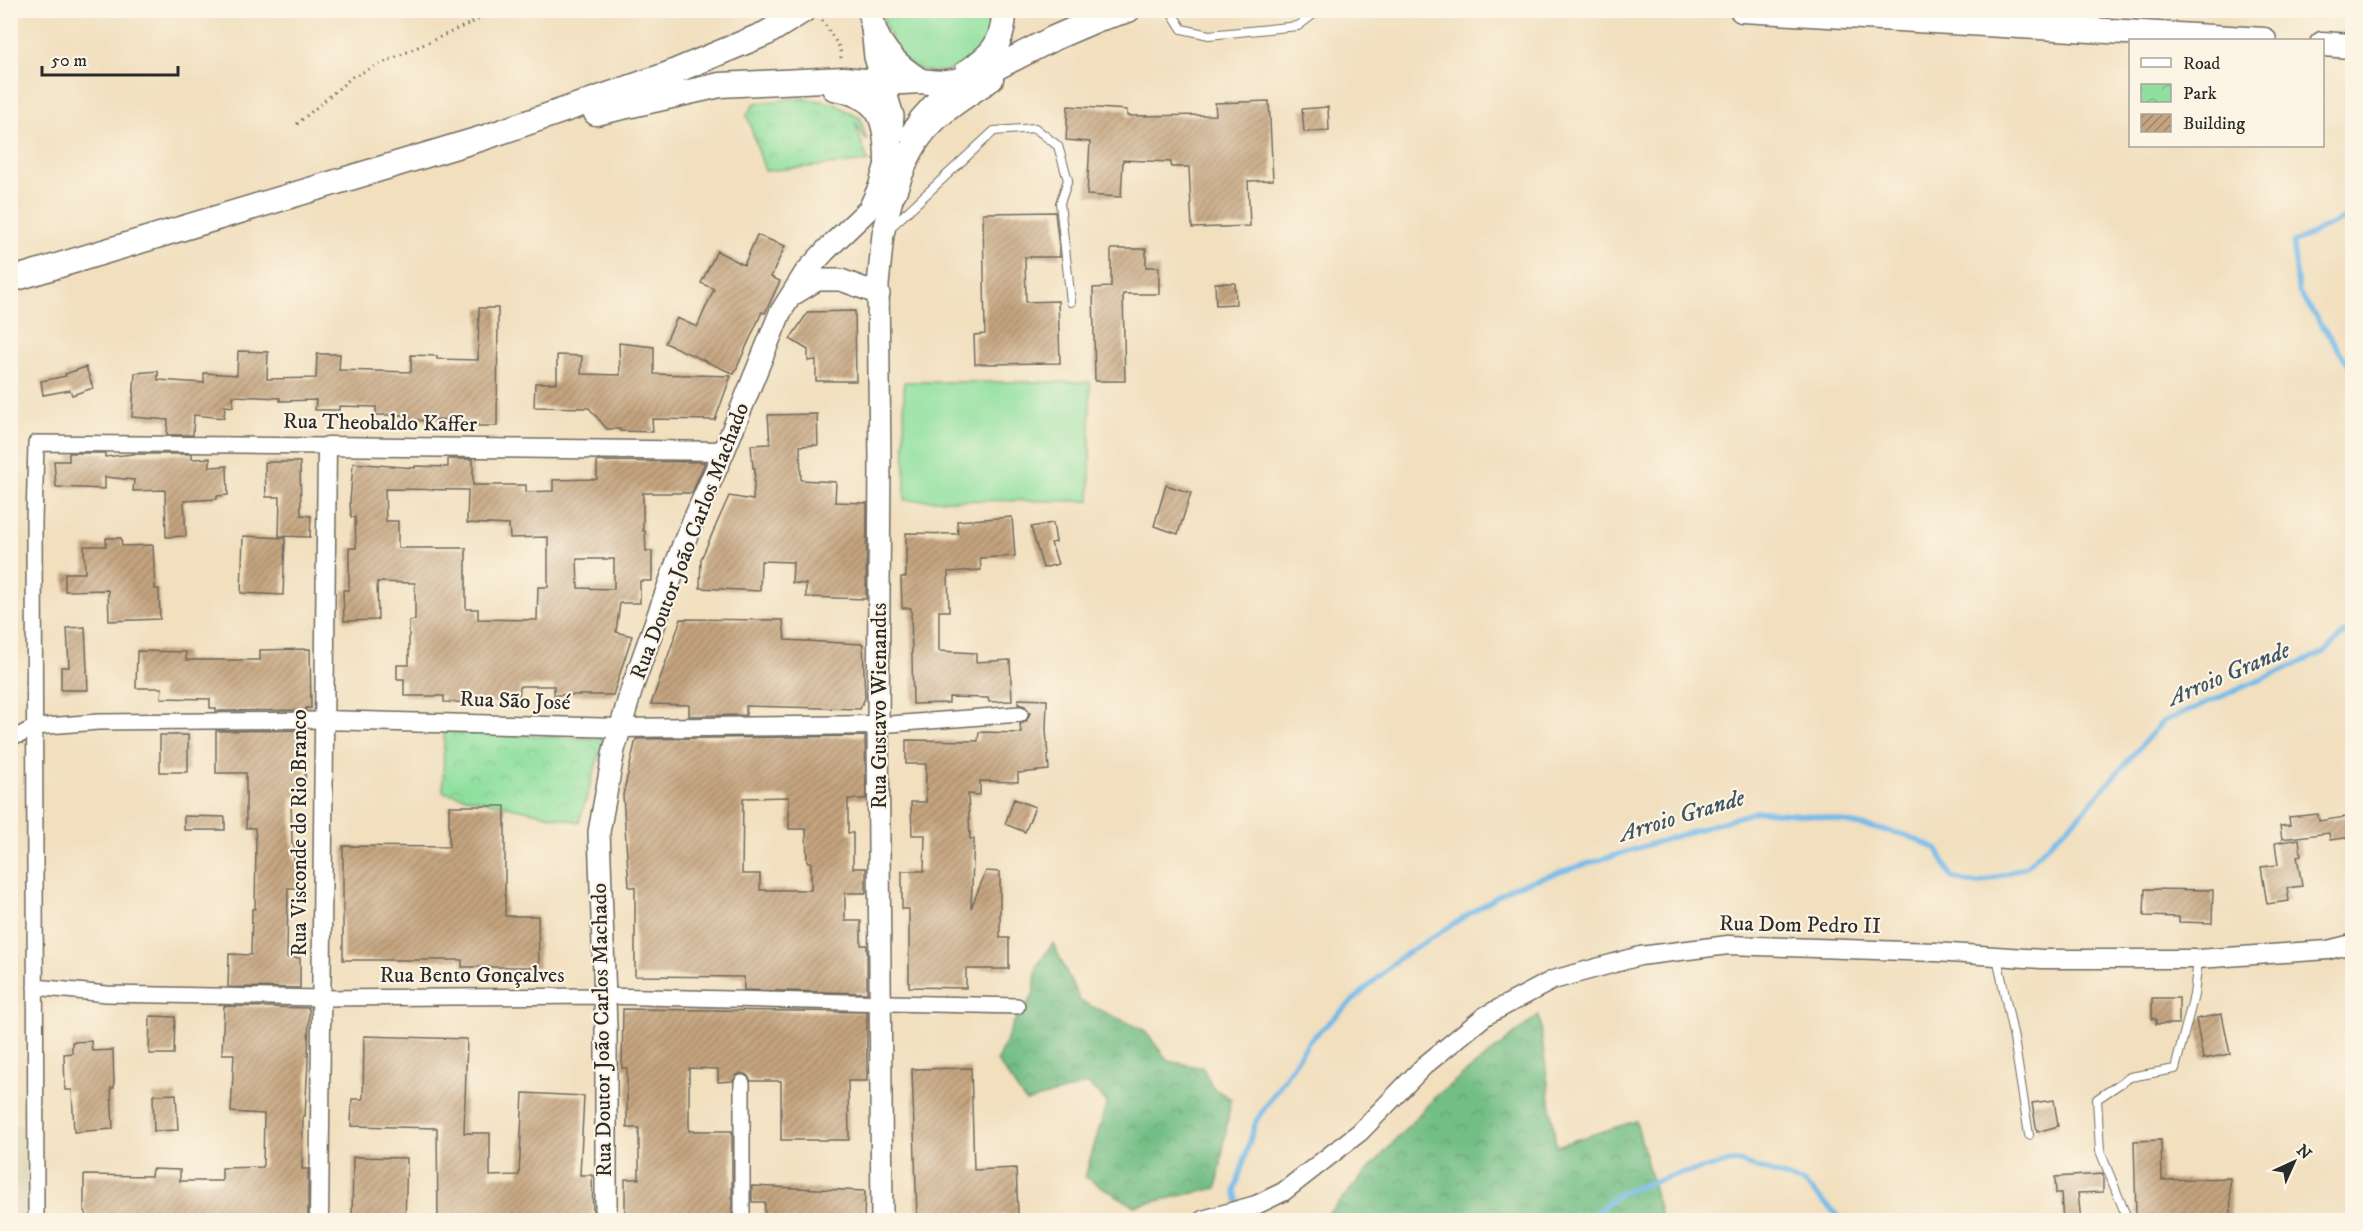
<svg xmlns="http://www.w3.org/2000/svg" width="2363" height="1231" font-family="'IM FELL DW Pica',serif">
<defs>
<pattern id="forest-crowns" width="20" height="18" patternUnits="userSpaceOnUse" patternTransform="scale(1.5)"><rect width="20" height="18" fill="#73be86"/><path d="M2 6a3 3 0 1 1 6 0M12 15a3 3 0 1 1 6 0" fill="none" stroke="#5f9b6e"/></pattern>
<pattern id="park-crowns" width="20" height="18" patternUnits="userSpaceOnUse" patternTransform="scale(1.5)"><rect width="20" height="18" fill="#8fe09f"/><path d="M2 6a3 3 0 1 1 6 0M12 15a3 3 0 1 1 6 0" fill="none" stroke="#7cc089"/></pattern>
<pattern id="building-hatch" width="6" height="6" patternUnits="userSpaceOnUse" patternTransform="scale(1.5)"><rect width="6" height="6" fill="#c5a47f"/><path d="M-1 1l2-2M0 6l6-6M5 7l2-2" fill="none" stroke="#a08668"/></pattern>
</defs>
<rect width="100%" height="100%" fill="#fcf5e5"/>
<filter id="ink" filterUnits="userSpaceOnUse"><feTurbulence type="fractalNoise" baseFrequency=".0167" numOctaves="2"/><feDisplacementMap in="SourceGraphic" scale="12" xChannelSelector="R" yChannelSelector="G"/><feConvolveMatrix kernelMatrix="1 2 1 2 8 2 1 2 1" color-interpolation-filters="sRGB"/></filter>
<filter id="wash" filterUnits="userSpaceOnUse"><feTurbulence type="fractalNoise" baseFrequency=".008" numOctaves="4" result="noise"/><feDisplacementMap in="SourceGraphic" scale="24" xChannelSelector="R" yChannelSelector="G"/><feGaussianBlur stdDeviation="1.35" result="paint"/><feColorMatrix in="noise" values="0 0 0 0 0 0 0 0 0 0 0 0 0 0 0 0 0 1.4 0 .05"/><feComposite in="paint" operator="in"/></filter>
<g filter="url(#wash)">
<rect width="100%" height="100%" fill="#f1dfbe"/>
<path fill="#ddd4b4" d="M10 1125H27L28 1220H11Z"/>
<path fill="#8fe09f" stroke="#5d8665" stroke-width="1.5" d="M992 10C995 59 934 95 898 54 894 50 892 42 890 37 886 28 883 21 883 11Z
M904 382H1090V501L905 500Z"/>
<path fill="url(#forest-crowns)" stroke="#4f7458" stroke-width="1.5" d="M1053 943 1080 1001 1144 1030 1168 1061 1203 1068 1213 1088 1231 1099 1217 1188 1134 1206 1085 1177 1107 1102 1088 1084 1026 1102 997 1061 1014 1022 1033 996 1037 966Z
M1539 1015 1556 1146 1636 1121 1662 1220H1281L1328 1214 1435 1097Z"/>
<path fill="url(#park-crowns)" stroke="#5d8665" stroke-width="1.5" d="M802 98 833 103 860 118 867 141 855 123 868 161 765 171 747 115 755 103Z
M444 732 604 739 579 822 443 792Z"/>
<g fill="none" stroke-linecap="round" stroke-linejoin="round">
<path stroke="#72b9e9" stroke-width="5" d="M2352 210 2349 216 2293 243 2298 291 2352 369
M1242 1220 1235 1190 1256 1121 1310 1040 1398 959 1512 887 1758 811 1818 816 1906 835 1937 849 1952 878 1977 884 2025 867 2079 816 2162 722 2325 652 2352 625
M1586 1220 1622 1192 1675 1175 1736 1161 1804 1183 1842 1220"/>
</g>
<g id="blocks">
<path fill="url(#building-hatch)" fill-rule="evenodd" d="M1269 101 1273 180 1248 181 1250 226 1192 228 1189 167H1171V162L1123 160 1121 197 1087 195 1090 142 1066 140 1068 106 1127 110V116L1216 115 1215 103Z
M1328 107 1329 131 1304 132 1302 109Z
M1055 212 1060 257H1025L1026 302 1058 301 1060 363 975 364 974 335 985 334 983 213Z
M757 235 785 246 771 277 780 281 765 313 762 312 734 374 665 343 677 318 697 327 714 289 701 283 717 251 744 265Z
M1111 249H1146V267H1159V294H1123L1125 381H1095L1093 288 1111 287Z
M1215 283H1235L1236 304 1216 305Z
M479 308H498L497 426H478V421L432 419V421L409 420V415H376V407L339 406V410H315L316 400 280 401V398L233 396V407L225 406 224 418 194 415 193 435H167L168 420 132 417 135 373 158 371V380L204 383V373L237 375 238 351 268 352 267 379 316 378 317 354H340L339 370 411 372V355L437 356V359L478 360Z
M855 311 856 381H816V360L808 361V350L790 339 808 312Z
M619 343 654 347V374L731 376 715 420 652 419 653 432 620 431V429H607L589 408 534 407 535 383H557V355L582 356 581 374 620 375Z
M86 367 93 388 72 395 70 390 43 395 41 381 66 376 65 374Z
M817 414 818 445 800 446 801 480 836 482 835 502 867 503 866 599 806 597V584L792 583 793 562 761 561 760 591 700 588 701 559 729 496 753 500 755 468H753L751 445 770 444 768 415Z
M69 453H105V457L133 454H192V459L210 458V467L227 466 228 495 217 496V499L184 501 186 536 166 537 165 490 133 491 134 480 105 477V489L56 487 54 461H69Z
M448 459H473V485H526V492L553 491V480L597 479V461L705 462 692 493H643V531H645L646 551H652V581H640V603H620L616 632 632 636 613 695H554V686H520L519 703 444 702V696H404V679H397V665H409V621L415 620V583L377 582 378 620 344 621 343 590H349V548H356L355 517H351L350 502 353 463 415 468V466L448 467ZM385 489 468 490 467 523 509 525 510 538 548 537V587H538L537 620 478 619V609H466V548H398V521H386ZM577 559H614V589L578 588Z
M265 462H300L301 515 311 516 310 537 279 536 280 497H266Z
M1166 485 1191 493 1178 534 1154 526Z
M1012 517 1015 556 980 558 981 570 948 572 949 611H939V651L976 653V662L1010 660 1012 701 989 702 988 698 949 697V703L913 704 911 608H902L901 577H906V533L958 534 957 521Z
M1053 523 1056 542 1051 543 1058 564 1043 568 1031 527Z
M243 536 285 538 283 595 241 593Z
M106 538H121L122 546 153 545 155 589H159L160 619 109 621 108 590 65 591V573H85L84 546H106Z
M681 619 783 620 785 640 863 644 865 698 860 709 746 706V715L689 716V705L651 704Z
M85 627 88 690H61V667H69L67 628Z
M310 649 311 708H306V710L216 711V708H210V699L161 698 162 688H136L137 651 186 652V660H260V650Z
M1018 699 1047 700 1046 730 1049 770 1018 773V782L980 781V795L968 794 970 839H974L971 908 986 871 1000 872V938H1009V969H966V988L909 987V909H902V871H924L925 835H912L911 802H926V764H906V740L978 741 979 732 1021 733 1020 724 1026 722 1030 713 1025 706 1018 704Z
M306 730 305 797H291L292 844H294V861H298V888H288L287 958H300V988L228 987 229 954 251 955 252 909H255L256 844 255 828H246V773H216V731Z
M160 735H188V772H160Z
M865 736 866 799H848V833H853V868H866V893H845V921H861V945H867V993L744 990V977L635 976V887H629L623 795 636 739ZM789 797V829H806L807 862H811V890H760V874H742L743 798Z
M1014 799 1035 807 1025 832 1005 824Z
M449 806H505V916H538L539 967H462V960H343V846L449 847Z
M2318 814 2319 821 2352 816V837L2330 840 2329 833 2282 839 2280 826 2290 825 2289 817Z
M184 816 225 817V830H184Z
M2299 839 2301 855 2297 856 2302 886 2287 888 2289 901 2267 904 2261 867 2278 865 2275 843Z
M2145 889 2213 890 2212 923 2179 922V917L2144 916Z
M2152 998H2179V1024H2156V1019H2152Z
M224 1006 309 1008 308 1062 305 1116H303L302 1169H308V1221H88L84 1207V1175L151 1176 152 1169 180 1170V1181H222V1168L263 1167 264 1114 231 1112 234 1054H222Z
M623 1009 867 1012V1081H848L849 1140H781V1081H751L747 1075 741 1073 737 1075 733 1081 718 1082V1069L689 1068V1131H732V1221H625V1179H639V1128H627V1068H622Z
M2222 1014 2230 1054 2203 1059 2196 1019Z
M150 1016 175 1017 174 1054H149Z
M364 1036 467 1039 464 1133H490V1176L519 1175 523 1093 584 1096 580 1175H592L593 1221H438L437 1128 351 1126 352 1099H363Z
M91 1041 92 1051 113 1050 114 1088H111L113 1129 74 1132 72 1090H65L64 1054 72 1053V1042Z
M971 1068 974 1170 1016 1168 1018 1215 917 1218 912 1069Z
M176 1094 178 1130 154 1131 153 1095Z
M2054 1100 2058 1126 2037 1132 2032 1103Z
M2161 1140 2162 1180 2230 1178 2231 1221H2142V1215H2136L2134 1141Z
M353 1157 407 1158 405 1221H352Z
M2103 1174V1192L2078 1193 2081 1221H2063L2061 1194H2056L2055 1177Z
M752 1186 865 1191 864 1221H764L765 1202H752Z"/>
</g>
</g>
<g filter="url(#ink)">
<use href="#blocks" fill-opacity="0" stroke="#706a5e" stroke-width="1.5"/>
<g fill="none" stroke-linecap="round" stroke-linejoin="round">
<g stroke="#706a5e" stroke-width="10">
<path id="service" d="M1170 10 1182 29 1209 35 1298 26 1319 10
M891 227 994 131 1035 128 1058 146 1068 180 1060 203 1071 302
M1997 957 2014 1039 2029 1135
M2131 1220 2125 1213 2100 1151 2097 1099 2130 1077 2175 1069 2194 995 2198 959"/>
</g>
<g stroke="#706a5e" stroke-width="18">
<path id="minor" d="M878 725 1020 714
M10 736 20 735 35 727 98 722 324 720
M35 987 107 994 321 998 604 996 1017 1006
M36 1220 34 523 36 443 327 446
M742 1220V1083"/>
</g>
<g stroke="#706a5e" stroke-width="21">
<path id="tertiary" d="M324 720 620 728 878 725
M319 1220 327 446 724 451
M1203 1220 1256 1205 1283 1192 1360 1132 1425 1065 1485 1016 1553 980 1640 956 1728 945 1935 952 2042 959H2198L2328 950 2352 944"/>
</g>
<g stroke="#706a5e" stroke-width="24">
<path id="secondary" d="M910 135 920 119 955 80
M794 294 817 280H841L879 294
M606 1220V1028L599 832 614 750 632 688 684 542 724 451 780 313 805 273 826 250 869 209 879 187 890 150 893 116 875 57 872 28
M882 1220 878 725 880 463 878 285 883 234 898 176"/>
</g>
<g stroke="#706a5e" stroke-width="27">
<path id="primary" d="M871 10C871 42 896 66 921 81
M1742 10 2264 40
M2322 44 2352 46
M967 72C992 55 1004 43 1004 10
M834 88C881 97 887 118 887 163
M596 113 720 85 844 79 884 83 921 81 938 83 974 79 1054 38 1098 19 1128 10
M894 192C899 178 904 163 912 149 929 117 962 98 991 79
M10 280 483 138 666 75 767 33 804 10"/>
</g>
<path stroke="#706a5e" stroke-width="3" stroke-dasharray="1.5 4.5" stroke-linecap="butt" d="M822 20 840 48 841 59
M297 124 352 77 495 12 527 10"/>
<use href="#service" stroke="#fff" stroke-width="8"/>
<use href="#minor" stroke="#fff" stroke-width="15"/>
<use href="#tertiary" stroke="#fff" stroke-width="18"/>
<use href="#secondary" stroke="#fff" stroke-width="21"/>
<use href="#primary" stroke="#fff" stroke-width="24"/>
</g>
</g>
<g text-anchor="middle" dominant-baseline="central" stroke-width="4.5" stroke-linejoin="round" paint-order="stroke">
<g font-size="22" fill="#2b2b2b" stroke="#fcf5e5">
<text transform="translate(380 423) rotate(1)">Rua Theobaldo Kaffer</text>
<text transform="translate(690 541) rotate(-69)">Rua Doutor João Carlos Machado</text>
<text transform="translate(515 701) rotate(2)">Rua São José</text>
<text transform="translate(879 706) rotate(-90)">Rua Gustavo Wienandts</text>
<text transform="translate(299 833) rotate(-90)">Rua Visconde do Rio Branco</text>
<text transform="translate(1800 925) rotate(1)">Rua Dom Pedro II</text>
<text x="472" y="975">Rua Bento Gonçalves</text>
<text transform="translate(602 1030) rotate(-91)">Rua Doutor João Carlos Machado</text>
</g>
<g font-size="24" font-style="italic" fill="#405664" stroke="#fcf5e5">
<text transform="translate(2229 674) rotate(-23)">Arroio Grande</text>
<text transform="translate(1682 816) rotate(-17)">Arroio Grande</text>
</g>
</g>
<rect width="2363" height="1231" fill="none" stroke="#fcf5e5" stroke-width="36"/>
<rect x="2129" y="39" width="195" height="108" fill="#fcf5e5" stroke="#a8a49b" stroke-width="1.5"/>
<rect x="2141" y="58" width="30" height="9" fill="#ffffff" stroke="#a8a49b" stroke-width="1.5"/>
<text x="2183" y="69" font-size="18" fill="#2b2b2b">Road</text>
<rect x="2141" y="84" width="30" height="18" fill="url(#park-crowns)" stroke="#a8a49b" stroke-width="1.5"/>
<text x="2183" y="99" font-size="18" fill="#2b2b2b">Park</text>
<rect x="2141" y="114" width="30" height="18" fill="url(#building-hatch)" stroke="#a8a49b" stroke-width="1.5"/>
<text x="2183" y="129" font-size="18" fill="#2b2b2b">Building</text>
<g transform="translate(2294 1162) rotate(45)" stroke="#fcf5e5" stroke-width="4.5" paint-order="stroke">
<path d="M0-4.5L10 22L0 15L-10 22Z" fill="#2b2b2b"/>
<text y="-9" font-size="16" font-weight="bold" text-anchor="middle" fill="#2b2b2b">N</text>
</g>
<path d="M42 66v9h136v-9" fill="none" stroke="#2b2b2b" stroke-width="3"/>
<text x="51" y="66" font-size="18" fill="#2b2b2b" stroke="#fcf5e5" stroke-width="4.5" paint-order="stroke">50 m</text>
</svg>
